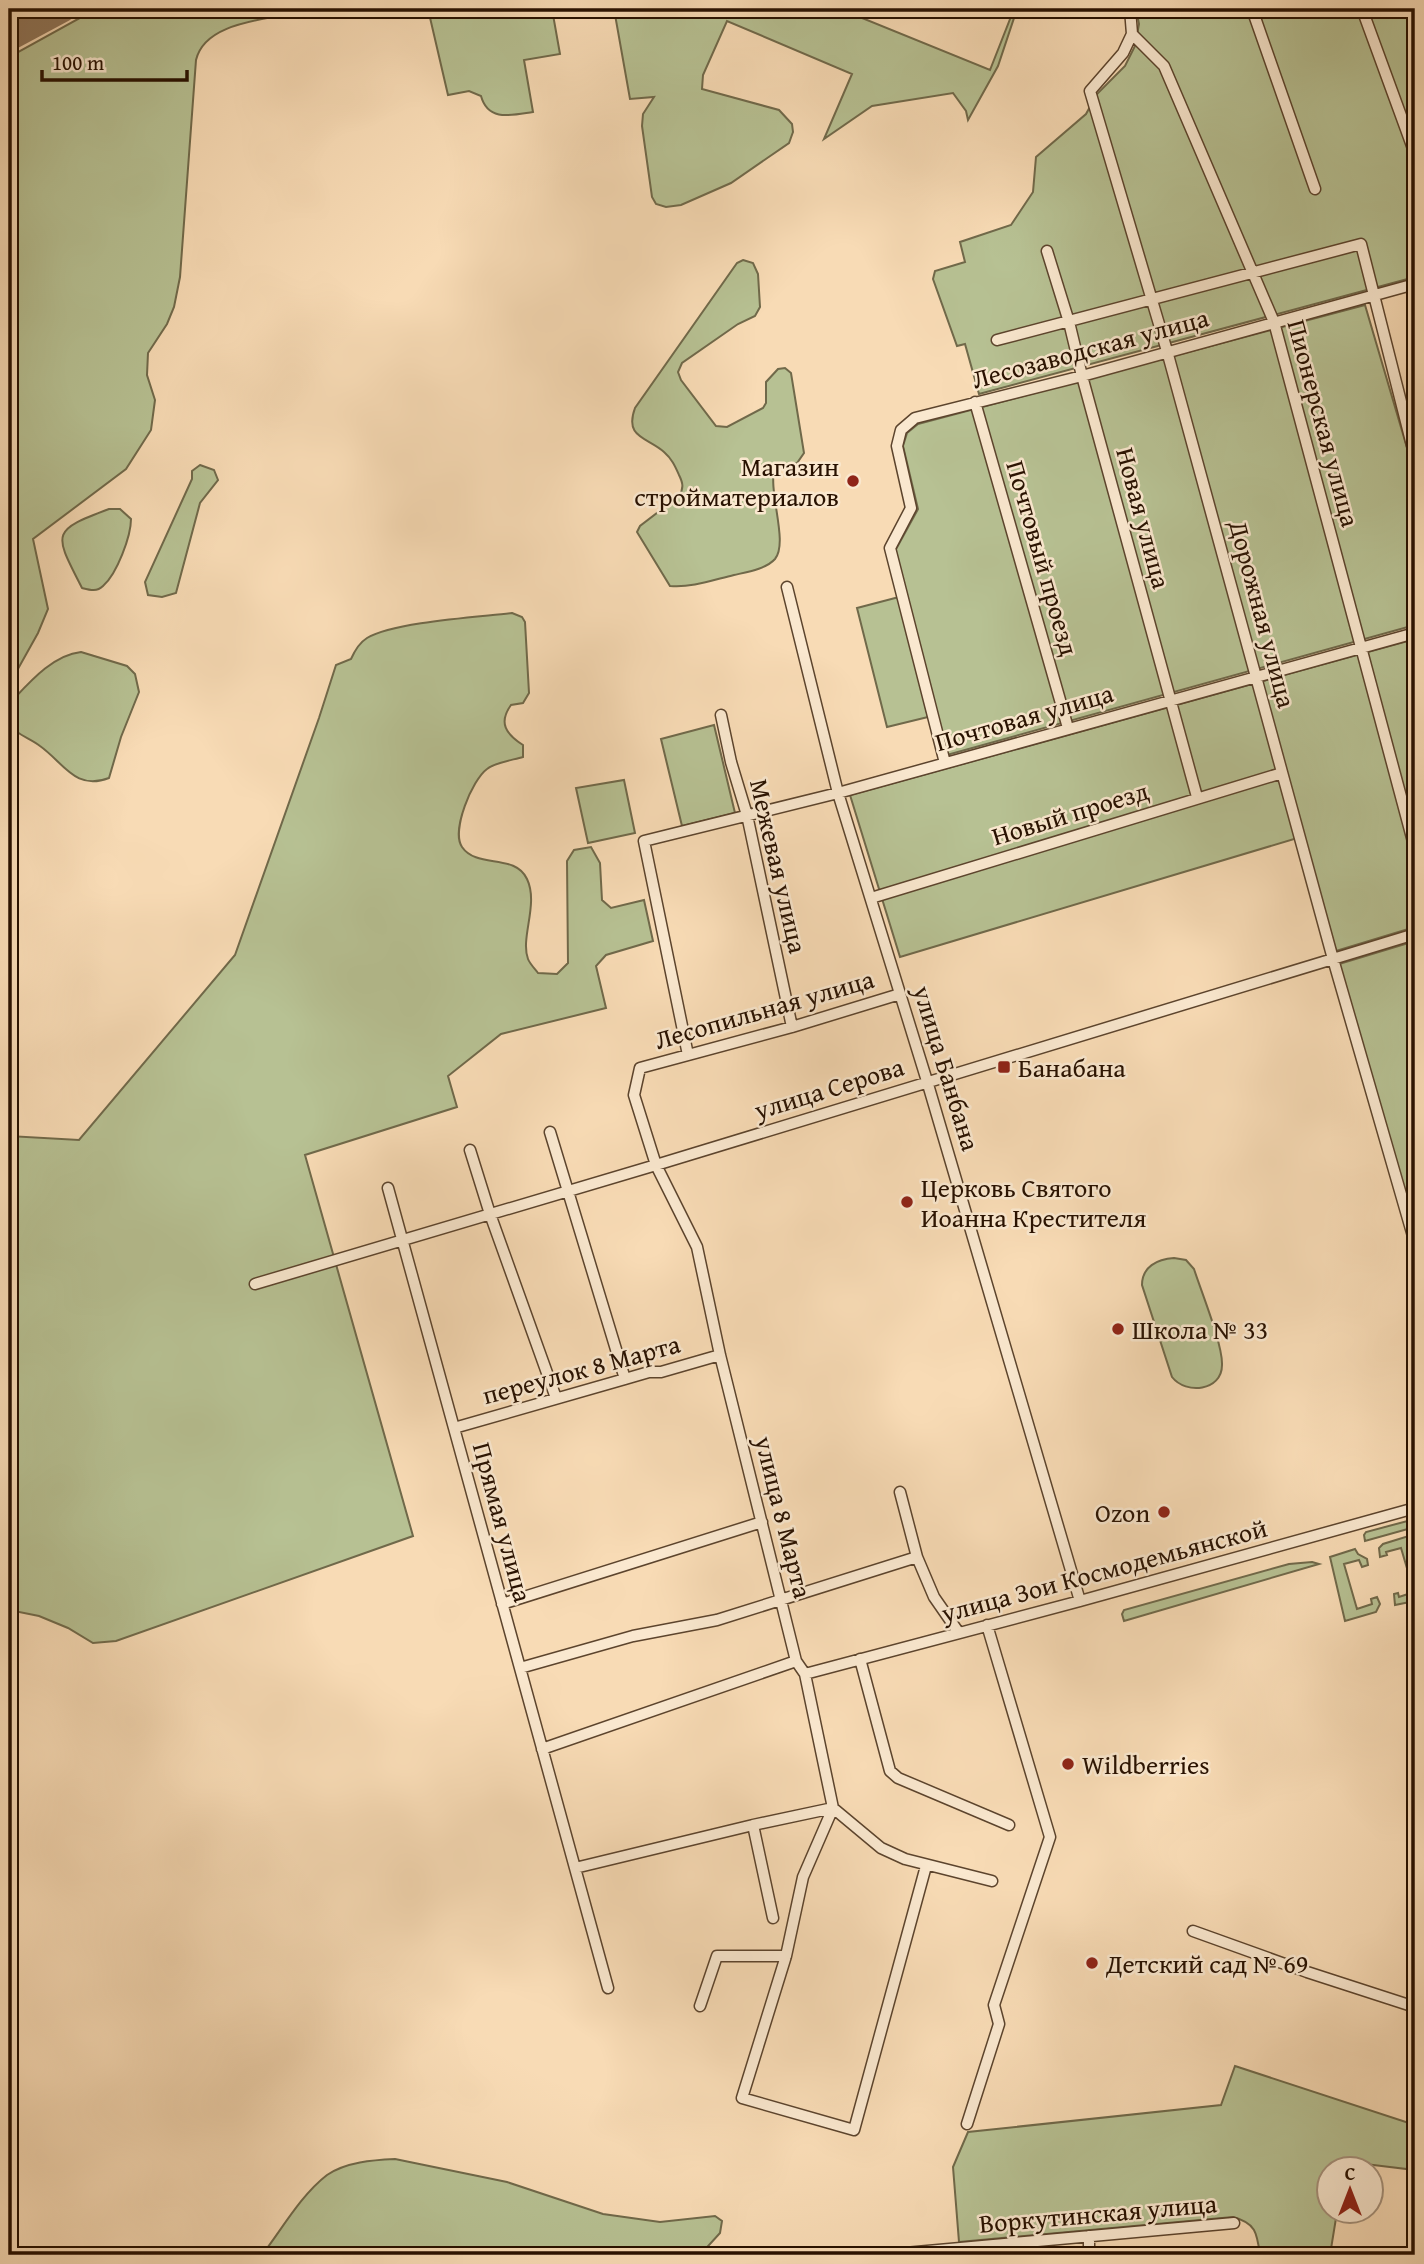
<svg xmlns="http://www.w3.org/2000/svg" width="1424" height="2264" font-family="'Gentium Book Plus',serif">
<rect width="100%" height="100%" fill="#f8dbb5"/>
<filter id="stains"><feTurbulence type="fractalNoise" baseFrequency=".00286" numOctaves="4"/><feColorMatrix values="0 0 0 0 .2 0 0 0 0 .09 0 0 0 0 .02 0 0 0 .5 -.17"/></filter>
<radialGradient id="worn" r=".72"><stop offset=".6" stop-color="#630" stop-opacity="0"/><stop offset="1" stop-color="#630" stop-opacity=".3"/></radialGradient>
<path fill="#b7c193" stroke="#70694a" stroke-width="2" d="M96 9H297L298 12C265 20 205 22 196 60L180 277 174 307 167 324 148 353 147 375 155 400 151 430 126 469 33 539 48 609 38 633 9 685V57Z
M428 9H552L560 54 524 60 533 112C512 115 488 122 481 96L469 91 448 95Z
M614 9H840L990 70 1014 9H1017L998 66 968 120 966 111 953 93 872 106 824 139 852 74 727 21 703 75 702 89 779 110 792 124 793 132 789 143 731 183 681 205 666 207 656 204 652 197 642 126 643 114 654 97 630 99Z
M1136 9H1415V277L979 394 965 344 957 346 933 279 935 271 965 262 960 242 1011 225 1033 192 1036 157 1086 114 1097 94 1125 66 1135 46 1139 24Z
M743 260 753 263 758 274 760 307 755 316 738 324 682 363 678 372 681 380 716 426 727 427 763 408 766 403V382L778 369 785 368 791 373 804 453 797 463 775 467C767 490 789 542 775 559 766 569 747 572 734 575 713 580 691 588 670 586L637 532 640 526 679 496C684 488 683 483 679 475 675 466 672 459 664 452 647 437 624 438 635 408L737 263Z
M1365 305 1415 475V625L947 755 895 551 918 509 903 446 907 433 918 424Z
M200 465 214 470 218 480 200 503 176 593 162 597 148 595 145 582 192 479V471Z
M109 509H120L131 519C131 536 117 574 103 586 97 592 90 590 82 588 54 533 50 531 109 509Z
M899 597 928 717 887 727 857 608Z
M512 613 522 617 525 622 529 693 523 703 511 705C498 723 506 734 523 745V757C513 760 496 762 487 769 472 780 451 831 462 847 477 869 515 853 527 879 539 904 520 938 528 959 530 964 535 969 538 973L557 974 568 963 567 861 574 850 591 847 600 863 602 900 611 908 644 900 653 941 606 955 596 966 606 1008 501 1034 448 1076 457 1107 305 1155 413 1536 116 1641 93 1643 68 1628 39 1616 9 1610V1136L79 1140 235 955 319 718 336 665 351 659C355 650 359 643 367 638 394 622 478 617 512 613Z
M1415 639V927L1336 951 1304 836 900 957 850 795Z
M81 652 127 666 135 674 139 692 121 737 109 778C75 791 64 763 40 746 31 739 16 734 9 725V704C28 684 52 655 81 652Z
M714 725 735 813 682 826 661 739Z
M624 780 635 833 588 843 576 788Z
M1415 941V1227L1339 964Z
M1174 1258 1186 1260 1194 1269C1201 1291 1223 1345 1222 1365 1222 1391 1186 1395 1172 1377L1142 1285C1142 1267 1157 1259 1174 1258Z
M1415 1519V1527L1365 1541 1364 1535 1366 1532Z
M1415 1534V1601L1395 1605 1394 1594 1398 1593 1399 1597 1414 1592 1401 1548 1386 1552 1387 1555 1380 1557 1379 1548 1383 1544Z
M1355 1549 1358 1554 1367 1559 1368 1565 1362 1567 1359 1560 1344 1564 1357 1609 1372 1604 1371 1599 1377 1597 1380 1604 1376 1612 1345 1621 1330 1557Z
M1312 1562 1319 1564 1124 1621 1122 1614 1124 1610 1289 1564Z
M1235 2066 1415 2125V2170L1349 2162 1344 2169 1330 2170V2212H1337L1330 2255H1260C1257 2233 1256 2223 1233 2217L959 2242 953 2167 968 2132 1221 2105Z
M395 2159 507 2182 603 2214 660 2222 715 2216 722 2221 720 2233 700 2255H262C282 2229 301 2195 327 2175 346 2162 373 2160 395 2159Z"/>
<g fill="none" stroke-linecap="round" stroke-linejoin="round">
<path stroke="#90765a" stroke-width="26" d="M9 38 63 9"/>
<g stroke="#5c442d" stroke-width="13">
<path id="minor" d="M1130 9 1132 34 1123 53 1090 91 1167 351 1333 959 1415 1243
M1252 9 1315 189
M1362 9 1415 154
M1132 34 1164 66 1274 322 1415 849
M1047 251 1069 322 1082 376 1197 797
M997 340 1361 244 1415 457
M975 402 1068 728
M787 587 838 793 927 1081 1080 1601
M721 715 731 762 747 815 792 1027
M945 763 890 548 911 508 897 446 901 430 915 418 1082 376 1415 284
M871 898 1282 773
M900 994 792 1027 640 1068 634 1095 656 1165 697 1247 720 1355 796 1661 805 1674 833 1808 881 1848 905 1859 992 1881
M688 1055 644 841 838 793 1415 633
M550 1132 625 1379
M470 1150 490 1214 556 1398
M388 1188 608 1988
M255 1284 656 1165 1415 934
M454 1428 625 1379 649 1372H661L720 1355
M900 1492 917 1557 934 1597 959 1633
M502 1604 762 1522
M860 1659 890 1771 898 1778 1009 1825
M520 1668 633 1636 717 1620 917 1557
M805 1674 1080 1601 1415 1508
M542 1749 796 1661
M833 1808 803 1877 786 1956 742 2098 854 2130 926 1866
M753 1825 773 1918
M575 1868 753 1825 833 1808
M1193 1931 1307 1972 1415 2007
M700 2006 717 1956H786
M967 2124 999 2024 994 2005 1050 1837 987 1625
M883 2255 1234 2223
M1089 2255V2236"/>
</g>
<use href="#minor" stroke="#fae8cf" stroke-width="10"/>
</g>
<g fill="#8f2418" stroke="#fae8cf" stroke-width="2.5">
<circle cx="853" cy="481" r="7"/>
<rect x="997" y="1060" width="14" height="14" rx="3.5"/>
<circle cx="907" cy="1202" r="7"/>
<circle cx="1118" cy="1329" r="7"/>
<circle cx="1164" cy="1512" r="7"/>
<circle cx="1068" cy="1764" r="7"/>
<circle cx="1092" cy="1963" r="7"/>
</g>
<g text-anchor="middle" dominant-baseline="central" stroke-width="5" stroke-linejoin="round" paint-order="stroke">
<g font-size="26" fill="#281100" stroke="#fae8cf">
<text transform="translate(1090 348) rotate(-15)">Лесозаводская улица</text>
<text transform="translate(1324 423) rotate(75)">Пионерская улица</text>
<text transform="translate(1144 518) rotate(75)">Новая улица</text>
<text transform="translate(1043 558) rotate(74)">Почтовый проезд</text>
<text transform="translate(1263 614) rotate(75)">Дорожная улица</text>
<text transform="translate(1024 717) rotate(-16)">Почтовая улица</text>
<text transform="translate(1070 813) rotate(-17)">Новый проезд</text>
<text transform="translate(779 866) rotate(77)">Межевая улица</text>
<text transform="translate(764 1009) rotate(-16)">Лесопильная улица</text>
<text transform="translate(947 1068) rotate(73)">улица Банбана</text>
<text transform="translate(829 1088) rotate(-17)">улица Серова</text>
<text transform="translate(581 1369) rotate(-15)">переулок 8 Марта</text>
<text transform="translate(784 1517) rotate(76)">улица 8 Марта</text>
<text transform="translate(503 1522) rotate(75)">Прямая улица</text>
<text transform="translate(1104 1570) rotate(-15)">улица Зои Космодемьянской</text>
<text transform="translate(1098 2213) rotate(-5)">Воркутинская улица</text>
</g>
<g font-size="26" fill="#281100" stroke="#fae8cf" text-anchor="start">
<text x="839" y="466" text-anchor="end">Магазин<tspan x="839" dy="30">стройматериалов</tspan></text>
<text x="1018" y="1067">Банабана</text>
<text x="921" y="1187">Церковь Святого<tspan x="921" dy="30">Иоанна Крестителя</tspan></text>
<text x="1132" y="1329">Школа № 33</text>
<text x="1150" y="1512" text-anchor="end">Ozon</text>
<text x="1082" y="1764">Wildberries</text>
<text x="1106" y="1963">Детский сад № 69</text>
</g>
</g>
<rect width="1424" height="2264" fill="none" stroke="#f8dbb5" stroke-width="35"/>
<rect x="10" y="10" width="1403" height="2243" fill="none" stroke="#281100" stroke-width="3.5"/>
<rect x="18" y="18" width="1389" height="2229" fill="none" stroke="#281100" stroke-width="2"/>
<g transform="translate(1350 2190)"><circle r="33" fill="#fae8cf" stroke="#a6927c" stroke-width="2"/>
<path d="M0-5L12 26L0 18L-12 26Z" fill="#8f2418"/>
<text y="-10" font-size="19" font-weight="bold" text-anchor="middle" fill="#281100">С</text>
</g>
<path d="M42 70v10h145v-10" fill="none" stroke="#281100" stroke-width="3.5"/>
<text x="52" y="70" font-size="21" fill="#281100" stroke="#fae8cf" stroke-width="5" paint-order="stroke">100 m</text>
<rect width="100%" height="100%" filter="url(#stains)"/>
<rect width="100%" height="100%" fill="url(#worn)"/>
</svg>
